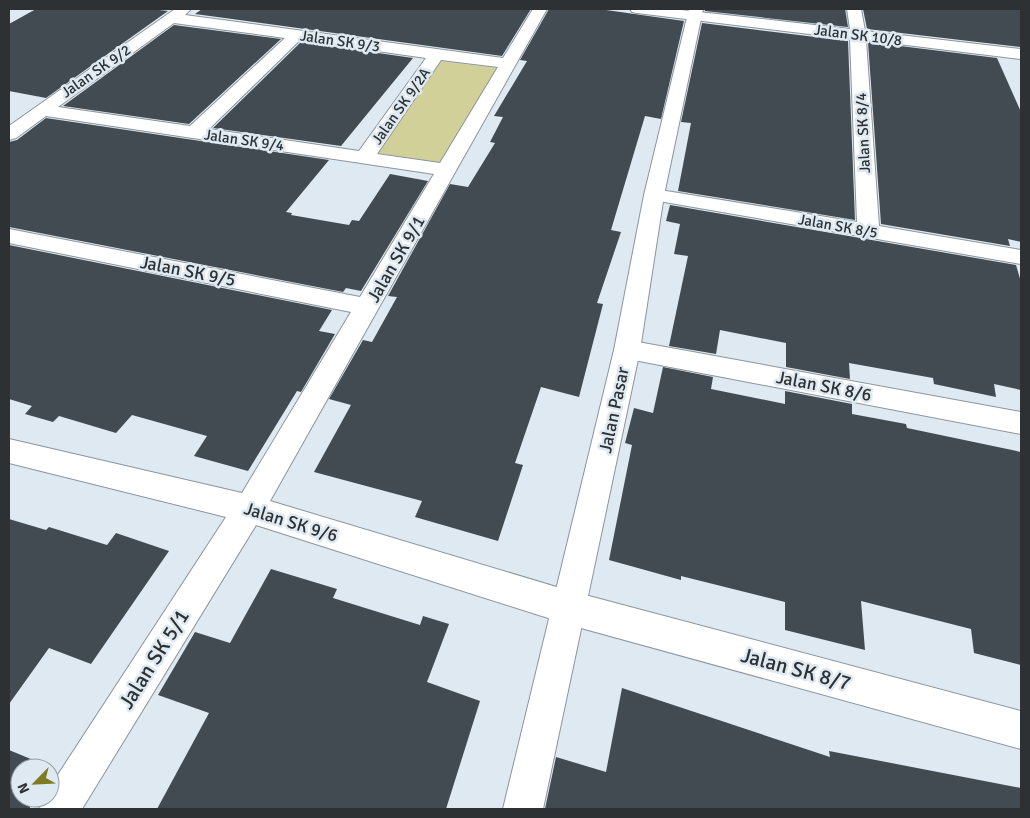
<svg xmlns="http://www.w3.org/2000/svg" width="1030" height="818" font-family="Signika,sans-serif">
<rect width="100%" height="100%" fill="#dee9f1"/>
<path fill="#ccdde9" d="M659 9H850L852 33Z"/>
<path fill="#d1d098" d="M441 61 497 68 442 163 377 153Z"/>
<path fill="#434b52" d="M36 9 109 10 150 9 168 11 46 98 9 91V24Z
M202 9H531L502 56 195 14Z
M549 9H599L684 21 661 119 645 116 611 230 621 232 597 303 603 304 579 397 541 387 515 463 523 465 498 541 415 517 422 501 314 472 351 405 329 399 363 340 372 342 397 297 388 296 450 184 468 187 495 143 490 142 503 117 494 116 527 61 520 60Z
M705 9H845L848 27 705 11Z
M863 9H1021V47L867 29Z
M702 23 848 41 855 220 678 191 691 123 681 122Z
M174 25 281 39 189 124 63 106Z
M301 42 413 58 341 146 213 128Z
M868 42 997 58 1021 112V242L1008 239 1010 246 881 224Z
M46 118 329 160 286 212 292 213 291 215 349 225 352 220 359 221 390 174 428 181 361 291 346 288 343 292 9 227V142L17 140Z
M670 205 1016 265 1021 282V390L994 384 996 397 934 384 933 378 849 363 850 379 786 367V343L720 330 716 354 669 346 688 256 674 254 680 224 666 221Z
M9 245 332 310 319 331 335 334 301 392 297 391 248 471 194 456 207 436 132 415 116 433 59 416 53 422 25 414 32 406 9 399Z
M663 367 713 377 711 389 785 404V391L852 404V414L906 424 907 428 1021 452V665L974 653 971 629 861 601 865 650 785 630V602L681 576V580L609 560 632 445 625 443 634 408 653 413Z
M9 519 46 530 49 527 107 545 116 533 169 551 91 664 49 648 9 704Z
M271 569 337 589 333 598 420 625 423 616 449 624 427 682 480 701 446 809H157L209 713 158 695 195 632 230 643Z
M622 688 830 757 829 751 1021 788V809H545L556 757 606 772Z
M9 750 55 769 50 777V768H20V798H36L29 809H9Z"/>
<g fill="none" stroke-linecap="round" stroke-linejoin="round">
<g stroke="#8b959c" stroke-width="2">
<path id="street" d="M175 9H191L185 15 503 58 533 9H547L270 501 570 591 1021 711V749L570 625 256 525 82 809H39L43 798H50V787L226 517 9 463V439L242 493 351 312 9 243V229L360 297 434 174 46 116 16 138 9 140V126ZM174 23 285 38 190 126 58 107ZM300 40 426 58 359 151 209 129ZM441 60 498 67 440 163 377 154Z
M630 9H672L850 29 847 9H861L865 31 1021 49V59L866 40 879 226 1021 250V264L647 199 644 195 647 191 654 189 857 222 850 39 637 13 632 12Z
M627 340 1021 412V434L618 357 614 350 618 343Z"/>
</g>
<g stroke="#8b959c" stroke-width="2">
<path id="secondary" d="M689 9H703L664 195 640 350 543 809H503L614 350 644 195Z"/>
</g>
<use href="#street" fill="#fff" fill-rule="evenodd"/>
<use href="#secondary" fill="#fff" fill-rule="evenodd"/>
</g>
<g text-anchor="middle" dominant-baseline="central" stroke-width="5" stroke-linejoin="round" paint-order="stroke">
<g font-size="15" fill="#2d3134" stroke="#dee9f1">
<text transform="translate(858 35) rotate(7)">Jalan SK 10/8</text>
<text transform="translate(340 41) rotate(8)">Jalan SK 9/3</text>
<text transform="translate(96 71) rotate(-35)">Jalan SK 9/2</text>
<text transform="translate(401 106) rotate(-55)">Jalan SK 9/2A</text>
<text transform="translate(863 133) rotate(-93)">Jalan SK 8/4</text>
<text transform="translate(244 140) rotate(8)">Jalan SK 9/4</text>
<text transform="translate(838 226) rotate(10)">Jalan SK 8/5</text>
</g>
<g font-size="18" fill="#2d3134" stroke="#dee9f1">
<text transform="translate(396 259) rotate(-60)">Jalan SK 9/1</text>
<text transform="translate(188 271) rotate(11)">Jalan SK 9/5</text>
<text transform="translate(824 386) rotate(11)">Jalan SK 8/6</text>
<text transform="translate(614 410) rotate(-78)">Jalan Pasar</text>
<text transform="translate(291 522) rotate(17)">Jalan SK 9/6</text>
</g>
<g font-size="21" fill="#2d3134" stroke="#dee9f1">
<text transform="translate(154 659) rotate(-58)">Jalan SK 5/1</text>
<text transform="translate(796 669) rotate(15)">Jalan SK 8/7</text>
</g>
</g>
<rect width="1030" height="818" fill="none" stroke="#2d3134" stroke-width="20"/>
<g transform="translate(35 783) rotate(246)"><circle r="24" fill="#dee9f1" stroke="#979fa5"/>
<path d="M0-4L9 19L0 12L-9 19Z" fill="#7f7b22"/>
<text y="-8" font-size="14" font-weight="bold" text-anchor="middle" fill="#2d3134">N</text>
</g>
</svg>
